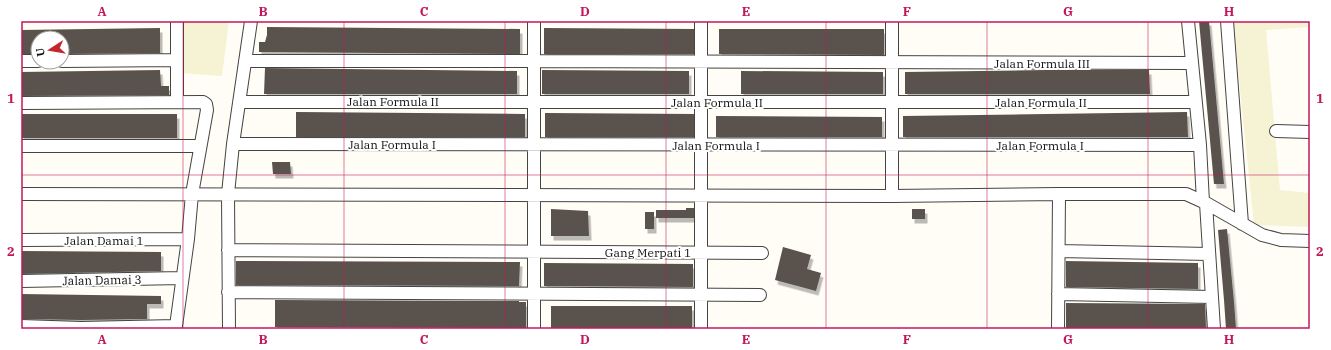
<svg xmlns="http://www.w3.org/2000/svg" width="1331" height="350" font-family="'IBM Plex Serif',serif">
<defs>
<filter id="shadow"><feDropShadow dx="2.5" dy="4.5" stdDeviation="0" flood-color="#0004"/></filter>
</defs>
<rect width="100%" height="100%" fill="#fffdf5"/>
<path fill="#f6f3d4" d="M181 21H229L222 76 180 73Z
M1233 21H1310V27L1266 30 1280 190 1310 193V227L1254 225Z"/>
<path fill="#5a524d" filter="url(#shadow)" d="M1199 21H1209L1224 184H1214Z
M267 27 520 29V54L259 52V42H265L267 35Z
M160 28V53L62 54V38H38V54H21V30Z
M544 28 694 29V54H544Z
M719 29H884V55L719 54Z
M265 68 517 71V94H264Z
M160 70 161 86H169V95L21 96V72Z
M542 70 689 71V94H542Z
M1047 70H1149L1150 94H905V72Z
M741 71 883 72V94H741Z
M296 112 525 114V137H296Z
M1187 112 1188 137H903V116Z
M545 113 694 114V137H545Z
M21 114H177V138H21Z
M716 116 882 117V137H716Z
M272 162H290L291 174H273Z
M686 208H694V218H656V210H686Z
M551 209 588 211 589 236H551Z
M912 209H925V219H912Z
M645 212H654V229H645Z
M1227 229 1234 302 1236 329H1226L1224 300 1218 230Z
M783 247 811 255 807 269 821 273 816 291 775 280Z
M21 251 161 252V271L21 274Z
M236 261 520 262 519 286 236 285Z
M1066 261 1198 263V289L1066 287Z
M544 263 693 264V287L544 286Z
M21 294 161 296V304H147V319L82 320 21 319Z
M275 300 519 301V302H526V328L275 327Z
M1066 303 1205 304 1206 328H1066Z
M551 306H692V329H551Z"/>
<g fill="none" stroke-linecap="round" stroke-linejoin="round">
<g stroke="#444" stroke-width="14">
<path id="minor" d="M177 21V102
M701 21V329
M1188 21 1200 145 1203 202
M1227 21 1242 224
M21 61H38
M62 61 177 60
M245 61H534L1191 63
M239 102H1195
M21 103 203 102 206 104 207 110 192 194 188 239 176 326 81 328 21 326
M1276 131 1310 132
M233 144 1200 145
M21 146H200
M21 194 892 196 1059 194H1186L1206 203 1262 235 1281 240 1310 241
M892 196V21
M1206 203 1214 329
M21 240 188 239
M228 250 762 253
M1059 251 1209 254
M21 281 182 278
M228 292 760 295
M1058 294 1212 297
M229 329 228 194 233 144 251 21
M534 329V21
M1058 329 1059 194"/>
</g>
<use href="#minor" stroke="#fff" stroke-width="12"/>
</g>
<path fill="none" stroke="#c2185b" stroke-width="1" stroke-opacity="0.55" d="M183 21V329M344 21V329M505 21V329M666 21V329M826 21V329M987 21V329M1148 21V329M21 175H1310"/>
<g text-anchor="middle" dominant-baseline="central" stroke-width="4" stroke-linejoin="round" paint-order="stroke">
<g font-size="12" fill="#111" stroke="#fff">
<text x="1042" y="63">Jalan Formula III</text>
<text x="393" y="101">Jalan Formula II</text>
<text x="717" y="102">Jalan Formula II</text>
<text x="1041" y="102">Jalan Formula II</text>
<text x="392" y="144">Jalan Formula I</text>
<text x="716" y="145">Jalan Formula I</text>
<text x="1040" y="145">Jalan Formula I</text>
<text x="104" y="240">Jalan Damai 1</text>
<text x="648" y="252">Gang Merpati 1</text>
<text transform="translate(102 280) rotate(-1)">Jalan Damai 3</text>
</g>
</g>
<rect width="1331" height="350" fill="none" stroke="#ffffff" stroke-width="44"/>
<g transform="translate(50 50) rotate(258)"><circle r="19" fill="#ffffff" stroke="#a0a0a0"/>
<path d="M0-3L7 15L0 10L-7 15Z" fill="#c4262e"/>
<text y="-6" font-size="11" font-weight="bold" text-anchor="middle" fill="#111111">U</text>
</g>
<rect x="22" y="22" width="1287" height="306" fill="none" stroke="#c2185b" stroke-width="1.5"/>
<g font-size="13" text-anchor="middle" font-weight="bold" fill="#c2185b">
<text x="102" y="16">A</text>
<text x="263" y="16">B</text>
<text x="424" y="16">C</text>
<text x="585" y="16">D</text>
<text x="746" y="16">E</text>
<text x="907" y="16">F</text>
<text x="1068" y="16">G</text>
<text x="1229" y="16">H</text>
<text x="11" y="103">1</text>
<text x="1320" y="103">1</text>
<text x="11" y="256">2</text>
<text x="1320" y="256">2</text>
<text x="102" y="344">A</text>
<text x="263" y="344">B</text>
<text x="424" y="344">C</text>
<text x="585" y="344">D</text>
<text x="746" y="344">E</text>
<text x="907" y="344">F</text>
<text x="1068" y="344">G</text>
<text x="1229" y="344">H</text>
</g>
</svg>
